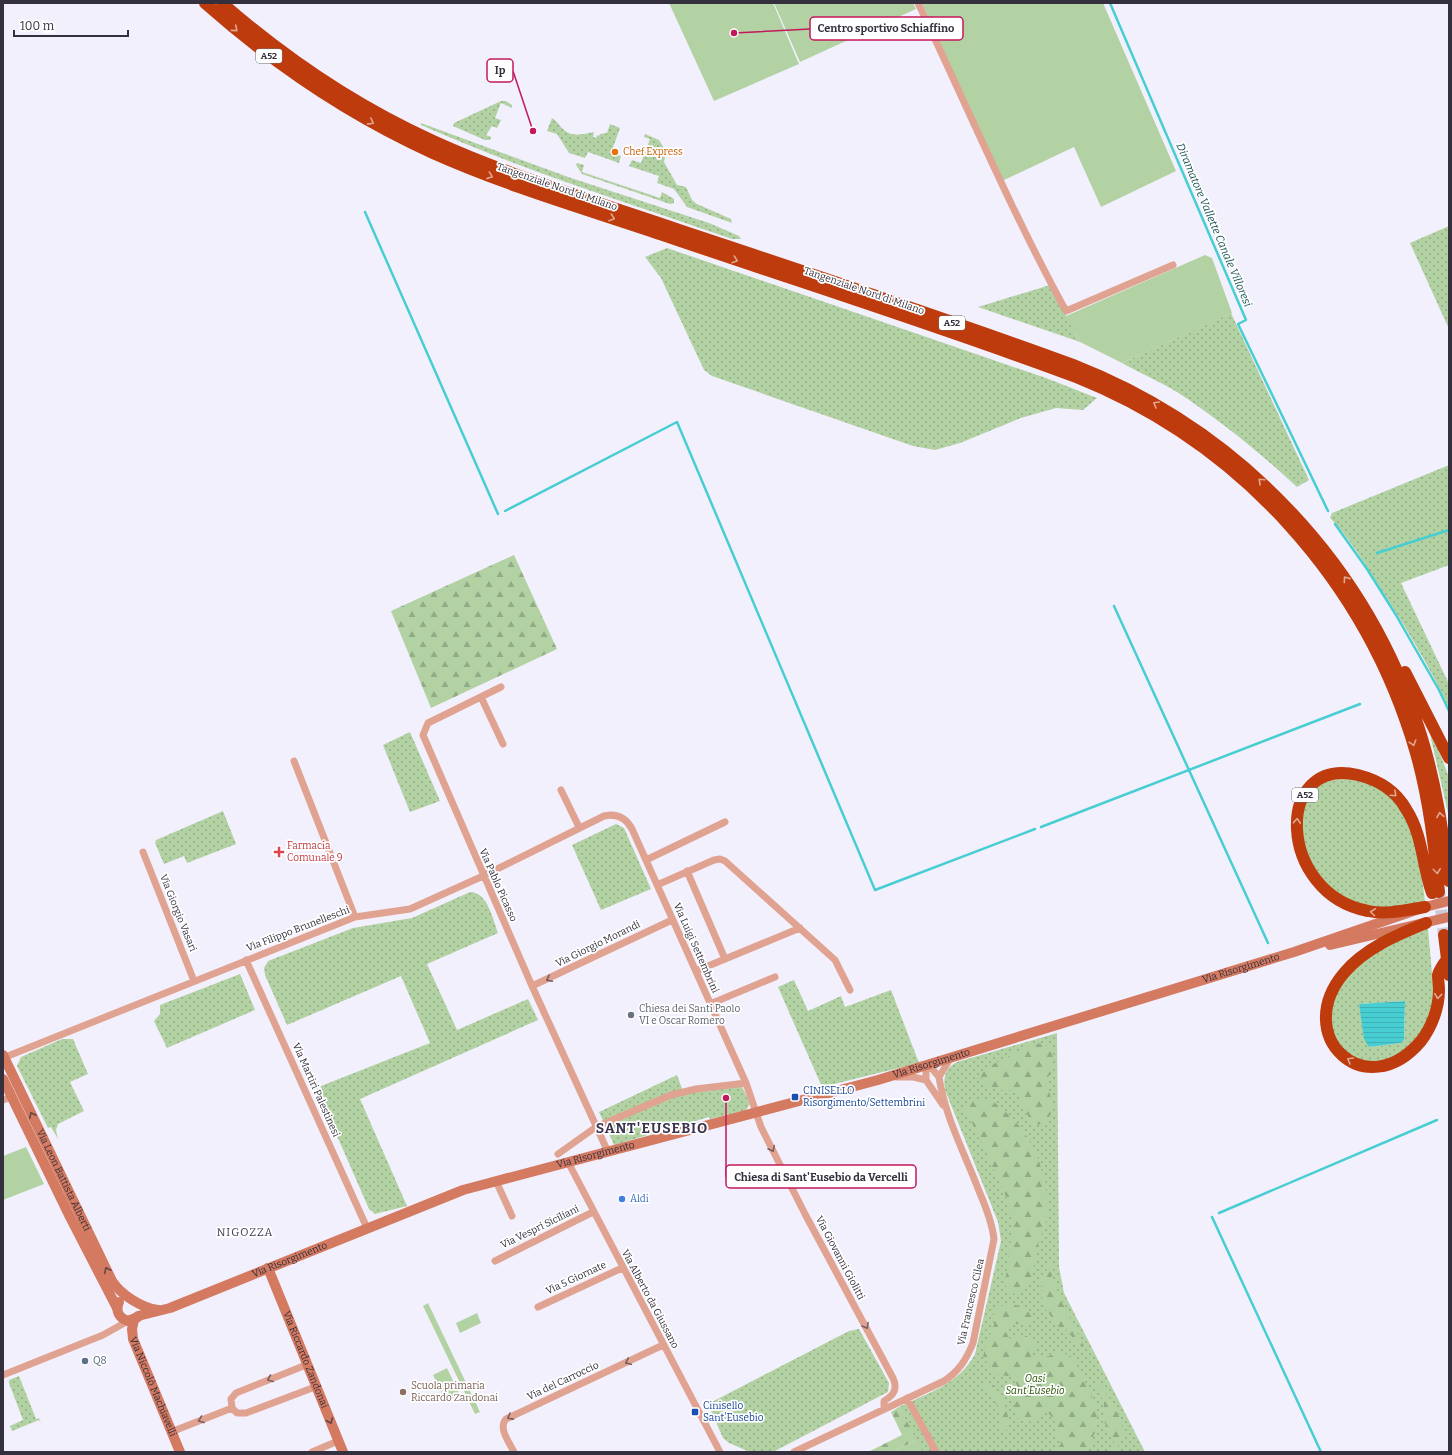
<svg xmlns="http://www.w3.org/2000/svg" width="1452" height="1455" font-family="Bitter,serif">
<defs>
<pattern id="grass-dots" width="8" height="8" patternUnits="userSpaceOnUse"><rect width="8" height="8" fill="#b2d2a4"/><path d="M2 2h.1M6 6h.1" fill="none" stroke="#92ab87" stroke-width="1.8" stroke-linecap="round"/></pattern>
<pattern id="forest-firs" width="22" height="20" patternUnits="userSpaceOnUse"><rect width="22" height="20" fill="#b2d2a4"/><path d="M5 1l3.5 6h-7zM16 11l3.5 6h-7z" fill="#92ab87"/></pattern>
<pattern id="water-rules" width="6" height="5" patternUnits="userSpaceOnUse"><rect width="6" height="5" fill="#47ced2"/><path d="M0 2.5h6" fill="none" stroke="#3fb1b5"/></pattern>
</defs>
<rect width="100%" height="100%" fill="#f3f0fe"/>
<path fill="url(#grass-dots)" fill-rule="evenodd" d="M501 101H506L512 105V108L501 103 495 118 501 120 497 128 492 126 486 135 491 137 490 140H485L453 126 454 123Z
M552 118C557 121 559 125 563 129 572 138 584 134 594 132L593 137 596 138 597 135 599 136 600 134 607 133 610 124 620 128 611 153 621 156 619 163 588 152 585 158 569 153 557 134 547 131Z
M421 123 571 178 709 223 739 236 741 239H732C628 203 522 170 421 125Z
M645 134 659 140 666 151 664 162 677 185 686 187 692 200 697 204 731 219 732 223 687 207 674 189 657 183 659 176 629 166 632 160 641 163 650 139 644 137Z
M577 163 584 165 582 172 660 198 662 192 674 199V203L670 204 582 174 576 165Z
M1449 226V329L1410 243Z
M667 248 1046 378 1097 398 1083 410 1056 408 1021 418 960 443 935 450 913 446 712 376 704 370 661 278 645 257Z
M1050 285 1080 342 978 307Z
M1231 313 1309 480 1297 487C1259 452 1220 420 1177 392 1159 381 1140 373 1122 363Z
M1449 465V565L1401 583 1449 684V708C1429 665 1403 623 1377 583 1365 564 1346 533 1330 518L1332 513Z
M1427 721 1449 777V817Z
M410 732 440 801 410 812 383 745Z
M1351 777C1360 781 1371 783 1380 788 1413 806 1421 866 1425 901L1404 906 1383 908 1359 905 1326 887 1304 852 1300 817 1307 798 1323 782Z
M223 811 236 844 187 863 184 856 164 864 155 843 156 840Z
M616 824 624 828 651 889 601 910 572 845Z
M470 892C488 892 493 920 498 933L427 964 457 1030 528 999 538 1020 360 1099 407 1206 375 1214 369 1209 316 1088 430 1043 401 976 287 1025 265 975 264 968 268 961 353 928 412 918Z
M1428 928 1434 996 1424 1030 1400 1054 1371 1065 1347 1055 1330 1029 1333 997 1350 970 1382 947ZM1405 1001 1404 1040 1401 1043 1369 1047 1359 1004Z
M240 974 255 1010 167 1048 154 1021 160 1014V1005Z
M794 980 808 1011 841 996 845 1007 891 990 919 1063 822 1087 778 987Z
M1057 1033 1059 1267 1064 1293 1145 1452H922L899 1407C928 1393 959 1384 975 1354L1001 1241 998 1222 945 1090C943 1078 945 1068 957 1062Z
M62 1039H73L88 1074 70 1082 84 1111 58 1124 56 1130 58 1139 51 1127 48 1128 17 1066 21 1057Z
M677 1075 684 1094 742 1086 750 1104 746 1110 710 1119 709 1117 614 1145 599 1112Z
M859 1329 889 1383 888 1392 773 1452H750L729 1443 723 1438 708 1404 849 1331Z
M19 1376 36 1419 39 1418 41 1424 39 1420 12 1431 10 1426 23 1420 9 1383V1380Z"/>
<path fill="url(#forest-firs)" d="M514 555 557 649 431 708 391 611Z
M1031 1043C1041 1043 1046 1044 1053 1051L1052 1070 1045 1083C1053 1096 1053 1108 1048 1121 1033 1129 1030 1123 1026 1110L1020 1108V1095L1017 1091C1000 1089 990 1094 981 1076 987 1064 993 1063 1005 1061L1011 1052H1020Z
M970 1099C976 1099 982 1098 988 1100 994 1101 999 1106 1003 1110 1034 1134 1049 1176 1047 1216 1046 1227 1040 1237 1037 1248 1030 1271 1040 1279 1017 1295L1008 1291 1005 1283 1011 1239V1217L1007 1199 978 1134 964 1109Z
M1051 1262 1052 1278 1058 1294 1084 1346H1078L1068 1331 1053 1324 1050 1314 1045 1309 1042 1299 1041 1280 1045 1276 1048 1263Z
M1004 1305C1016 1304 1024 1306 1032 1316L1031 1324H1008L1005 1331 1010 1339 1025 1335 1033 1340 1036 1347 1030 1358 1049 1356 1060 1352 1072 1357 1093 1398 1097 1414 1096 1430 1086 1452H1054L1061 1444 1054 1426 1055 1420 1046 1411 1033 1422 1017 1418 1013 1398 1017 1386 1014 1377 995 1374 983 1357 986 1344 994 1325V1309Z
M1099 1382C1106 1394 1123 1417 1123 1431 1123 1438 1117 1444 1117 1452H1105L1113 1447 1114 1442 1104 1421V1403L1097 1385Z
M990 1383C1000 1392 1010 1413 1009 1427L1005 1431H1002C999 1421 1000 1411 995 1401 992 1394 983 1392 981 1384Z
M899 1407 917 1440 893 1452H868L902 1435 891 1412Z"/>
<path fill="#b2d2a4" d="M669 3H773L799 64 714 101Z
M774 3H913L916 9 800 62Z
M922 3H1103L1176 171 1101 207 1074 147 1002 181Z
M1205 255 1212 258 1232 313 1122 363 1080 342 1066 316Z
M26 1147 44 1184 3 1200V1156Z
M428 1303 480 1412 475 1414 423 1306Z
M477 1313 481 1323 460 1333 456 1323Z
M447 1368 460 1395 446 1402 433 1375Z
M917 1440 923 1452H893Z"/>
<path fill="url(#water-rules)" d="M1405 1001 1404 1040 1401 1043 1369 1047 1364 1039 1359 1004Z"/>
<g fill="none" stroke-linecap="round" stroke-linejoin="round">
<path stroke="#47ced2" stroke-width="2.5" d="M1110 3 1246 320 1238 324 1328 511
M365 212 498 514
M505 511 677 422 875 890 1035 829
M1335 524 1367 569 1396 615 1439 690 1449 711
M1377 553 1449 530
M1114 606 1268 943
M1041 827 1360 704
M1219 1213 1437 1120
M1212 1217 1321 1452"/>
<path stroke="#cdcad7" stroke-width="12" stroke-dasharray="12 6" stroke-linecap="butt" d="M1439 892 1444 935"/>
<path stroke="#e1a391" stroke-width="7" d="M918 3C967 106 1011 211 1066 311L1173 265
M501 687 428 723 423 735 532 986 608 1152
M481 697 503 744
M294 761 355 917
M561 790 579 827
M143 852 194 981
M646 860 725 822
M687 871 725 959
M657 885 714 860 720 859 725 861 835 960 850 990
M246 960 367 1228
M696 971 800 928
M532 986 672 920
M710 1004 775 977
M3 1058 355 917 410 909 483 876 604 816C617 813 626 818 632 829L746 1083 761 1127 805 1214 893 1378C898 1389 894 1395 884 1401V1408
M929 1065 939 1077
M926 1066V1080L943 1105
M896 1077H913L926 1080
M3 1100 12 1097
M558 1154 596 1127 671 1095 696 1089 746 1083
M568 1162 720 1452
M496 1181 512 1216
M495 1261 593 1212
M538 1307 622 1268
M3 1375 103 1335 128 1321
M907 1398 936 1452
M232 1408 231 1399 236 1393 306 1365
M232 1408 237 1413H246L315 1387
M171 1432 232 1408
M312 1452 338 1441
M514 1452C509 1442 498 1428 506 1419L663 1345
M794 1452 944 1381C959 1371 966 1360 973 1343L994 1239C992 1222 986 1207 979 1191 965 1154 945 1117 939 1077L950 1059"/>
<g stroke="#d47a61" stroke-width="10">
<path d="M1330 945 1449 917"/>
<path id="s1" d="M3 1055 112 1281C121 1295 142 1308 158 1310"/>
<path d="M3 1079 70 1217 117 1308"/>
<path id="s2" d="M268 1268 343 1452"/>
<path d="M119 1302C115 1311 119 1318 128 1321L138 1317"/>
<path id="s3" d="M138 1316 170 1308 463 1190 878 1080 1294 952 1425 907 1449 901"/>
<path id="s4" d="M134 1320 132 1329 133 1339 180 1452"/>
</g>
<path stroke="#bd3b0c" stroke-width="12" d="M205 3C274 64 349 115 433 153 507 186 586 209 663 235 800 282 940 326 1076 377 1241 443 1367 582 1416 753 1429 799 1434 845 1439 892
M222 3C285 58 356 106 433 141 512 177 597 202 679 230 811 274 943 317 1073 365 1239 430 1368 564 1421 735 1436 783 1443 832 1449 881
M1405 672 1449 758
M1425 907C1406 910 1387 915 1368 911 1277 894 1273 755 1358 775 1378 780 1396 791 1406 809 1423 835 1422 865 1432 893
M1426 923C1397 935 1365 948 1344 973 1291 1036 1366 1106 1421 1041 1432 1027 1439 1007 1439 990 1439 985 1438 980 1438 975 1439 970 1444 964 1447 959
M1444 935 1449 975"/>
</g>
<defs><path id="oneway-chevron" d="M-2-3.5L2.5 0L-2 3.5" fill="none" stroke-width="1.6" stroke-linecap="round" stroke-linejoin="round"/></defs>
<g stroke="#e1a792">
<use href="#oneway-chevron" transform="translate(235 29) rotate(40)"/>
<use href="#oneway-chevron" transform="translate(371 122) rotate(29)"/>
<use href="#oneway-chevron" transform="translate(490 176) rotate(20)"/>
<use href="#oneway-chevron" transform="translate(612 218) rotate(19)"/>
<use href="#oneway-chevron" transform="translate(735 260) rotate(19)"/>
<use href="#oneway-chevron" transform="translate(1156 404) rotate(-150)"/>
<use href="#oneway-chevron" transform="translate(1261 481) rotate(-137)"/>
<use href="#oneway-chevron" transform="translate(1346 579) rotate(-125)"/>
<use href="#oneway-chevron" transform="translate(1413 743) rotate(73)"/>
<use href="#oneway-chevron" transform="translate(1394 794) rotate(43)"/>
<use href="#oneway-chevron" transform="translate(1440 815) rotate(-100)"/>
<use href="#oneway-chevron" transform="translate(1297 821) rotate(-87)"/>
<use href="#oneway-chevron" transform="translate(1437 871) rotate(83)"/>
<use href="#oneway-chevron" transform="translate(1373 912) rotate(-173)"/>
<use href="#oneway-chevron" transform="translate(1438 996) rotate(96)"/>
<use href="#oneway-chevron" transform="translate(1350 1060) rotate(-150)"/>
</g>
<g stroke="#795e5f">
<use href="#oneway-chevron" transform="translate(549 979) rotate(154)"/>
<use href="#oneway-chevron" transform="translate(772 1149) rotate(63)"/>
<use href="#oneway-chevron" transform="translate(866 1326) rotate(60)"/>
<use href="#oneway-chevron" transform="translate(628 1362) rotate(155)"/>
<use href="#oneway-chevron" transform="translate(270 1379) rotate(158)"/>
<use href="#oneway-chevron" transform="translate(510 1417) rotate(151)"/>
<use href="#oneway-chevron" transform="translate(201 1420) rotate(159)"/>
</g>
<g stroke="#644648">
<use href="#oneway-chevron" transform="translate(32 1115) rotate(-116)"/>
<use href="#oneway-chevron" transform="translate(107 1270) rotate(-116)"/>
<use href="#oneway-chevron" transform="translate(330 1421) rotate(67)"/>
</g>
<circle fill="#e8710a" stroke="#fff" stroke-width="1.5" cx="615" cy="152" r="4"/>
<path fill="#e0444e" stroke="#fff" stroke-width="1.5" d="M277 846h4v4h4v4h-4v4h-4v-4h-4v-4h4z"/>
<circle fill="#6b7280" stroke="#fff" stroke-width="1.5" cx="631" cy="1015" r="4"/>
<g fill="#1a4fb4" stroke="#fff" stroke-width="1.5">
<rect x="791" y="1093" width="8" height="8" rx="2"/>
<rect x="691" y="1408" width="8" height="8" rx="2"/>
</g>
<circle fill="#3f7fe0" stroke="#fff" stroke-width="1.5" cx="622" cy="1199" r="4"/>
<circle fill="#5c6f8a" stroke="#fff" stroke-width="1.5" cx="85" cy="1361" r="4"/>
<circle fill="#8d6e63" stroke="#fff" stroke-width="1.5" cx="403" cy="1392" r="4"/>
<g text-anchor="middle" dominant-baseline="central" stroke-width="3.5" stroke-linejoin="round" paint-order="stroke">
<g fill="#fff" stroke="#716e77" stroke-width="1">
<rect x="256" y="49" width="26" height="14" rx="3"/>
<rect x="939" y="316" width="26" height="14" rx="3"/>
<rect x="1292" y="788" width="26" height="14" rx="3"/>
</g>
<g font-size="9" font-weight="bold" fill="#34303d">
<text x="269" y="56">A52</text>
<text x="952" y="323">A52</text>
<text x="1305" y="795">A52</text>
</g>
<g font-size="10" fill="#c56008" stroke="#fff" text-anchor="start">
<text x="623" y="152">Chef Express</text>
</g>
<g font-size="10" fill="#34303d" stroke="#fff">
<text transform="translate(557 187) rotate(19)">Tangenziale Nord di Milano</text>
<text transform="translate(864 291) rotate(19)">Tangenziale Nord di Milano</text>
<text transform="translate(498 885) rotate(66)">Via Pablo Picasso</text>
<text transform="translate(178 913) rotate(68)">Via Giorgio Vasari</text>
<text transform="translate(298 929) rotate(-21)">Via Filippo Brunelleschi</text>
<text transform="translate(598 944) rotate(-26)">Via Giorgio Morandi</text>
<text transform="translate(696 948) rotate(66)">Via Luigi Settembrini</text>
<text stroke="none"><textPath href="#s3" startOffset="1158">Via Risorgimento</textPath></text>
<text stroke="none"><textPath href="#s3" startOffset="834">Via Risorgimento</textPath></text>
<text transform="translate(316 1090) rotate(66)">Via Martiri Palestinesi</text>
<text stroke="none"><textPath href="#s3" startOffset="486">Via Risorgimento</textPath></text>
<text stroke="none"><textPath href="#s1" startOffset="139">Via Leon Battista Alberti</textPath></text>
<text transform="translate(540 1227) rotate(-26)">Via Vespri Siciliani</text>
<text transform="translate(840 1258) rotate(62)">Via Giovanni Giolitti</text>
<text stroke="none"><textPath href="#s3" startOffset="162">Via Risorgimento</textPath></text>
<text transform="translate(576 1278) rotate(-25)">Via 5 Giornate</text>
<text transform="translate(650 1299) rotate(62)">Via Alberto da Giussano</text>
<text transform="translate(971 1302) rotate(-77)">Via Francesco Cilea</text>
<text stroke="none"><textPath href="#s2" startOffset="99">Via Riccardo Zandonai</textPath></text>
<text transform="translate(563 1381) rotate(-25)">Via del Carroccio</text>
<text stroke="none"><textPath href="#s4" startOffset="71">Via Niccolò Machiavelli</textPath></text>
</g>
<g font-size="10" fill="#be3a42" stroke="#fff" text-anchor="start">
<text x="287" y="846">Farmacia<tspan x="287" dy="12">Comunale 9</tspan></text>
</g>
<g font-size="10" fill="#5b616d" stroke="#fff" text-anchor="start">
<text x="639" y="1009">Chiesa dei Santi Paolo<tspan x="639" dy="12">VI e Oscar Romero</tspan></text>
</g>
<g font-size="10" fill="#164399" stroke="#fff" text-anchor="start">
<text x="803" y="1091">CINISELLO<tspan x="803" dy="12">Risorgimento/Settembrini</tspan></text>
<text x="703" y="1406">Cinisello<tspan x="703" dy="12">Sant'Eusebio</tspan></text>
</g>
<g font-size="10" fill="#366cbe" stroke="#fff" text-anchor="start">
<text x="630" y="1199">Aldi</text>
</g>
<g font-size="10" fill="#4e5e75" stroke="#fff" text-anchor="start">
<text x="93" y="1361">Q8</text>
</g>
<g font-size="10" font-style="italic" fill="#255201" stroke="#fff">
<text x="1035" y="1379">Oasi<tspan x="1035" dy="12">Sant'Eusebio</tspan></text>
</g>
<g font-size="10" fill="#785e54" stroke="#fff" text-anchor="start">
<text x="411" y="1386">Scuola primaria<tspan x="411" dy="12">Riccardo Zandonai</tspan></text>
</g>
<g font-size="11" font-style="italic" fill="#144e4f" stroke="#fff">
<text transform="translate(1214 225) rotate(67)">Diramatore Vallette Canale Villoresi</text>
</g>
<g font-size="11" letter-spacing="1" fill="#3c344f" stroke="#fff">
<text x="245" y="1232">NIGOZZA</text>
</g>
<g font-size="14" font-weight="bold" letter-spacing="1" fill="#3c344f" stroke="#fff">
<text x="652" y="1128">SANT'EUSEBIO</text>
</g>
</g>
<path fill="none" stroke="#c2185b" stroke-width="1.5" d="M734 33L810 29M533 131L513 71M726 1098L726 1177"/>
<g fill="#c2185b" stroke="#fff" stroke-width="1.5">
<circle cx="734" cy="33" r="4"/>
<circle cx="533" cy="131" r="4"/>
<circle cx="726" cy="1098" r="4"/>
</g>
<g fill="#fff" stroke="#c2185b" stroke-width="1.5">
<rect x="810" y="17" width="153" height="23" rx="4"/>
<rect x="487" y="59" width="26" height="23" rx="4"/>
<rect x="726" y="1165" width="190" height="23" rx="4"/>
</g>
<g font-size="11" text-anchor="middle" font-weight="bold" fill="#34303d">
<text x="886" y="32">Centro sportivo Schiaffino</text>
<text x="500" y="74">Ip</text>
<text x="821" y="1181">Chiesa di Sant'Eusebio da Vercelli</text>
</g>
<rect width="1452" height="1455" fill="none" stroke="#34303d" stroke-width="8"/>
<path d="M14 30v6h114v-6" fill="none" stroke="#34303d" stroke-width="2"/>
<text x="20" y="30" font-size="12" fill="#34303d" stroke="#ffffff" stroke-width="3" paint-order="stroke">100 m</text>
</svg>
